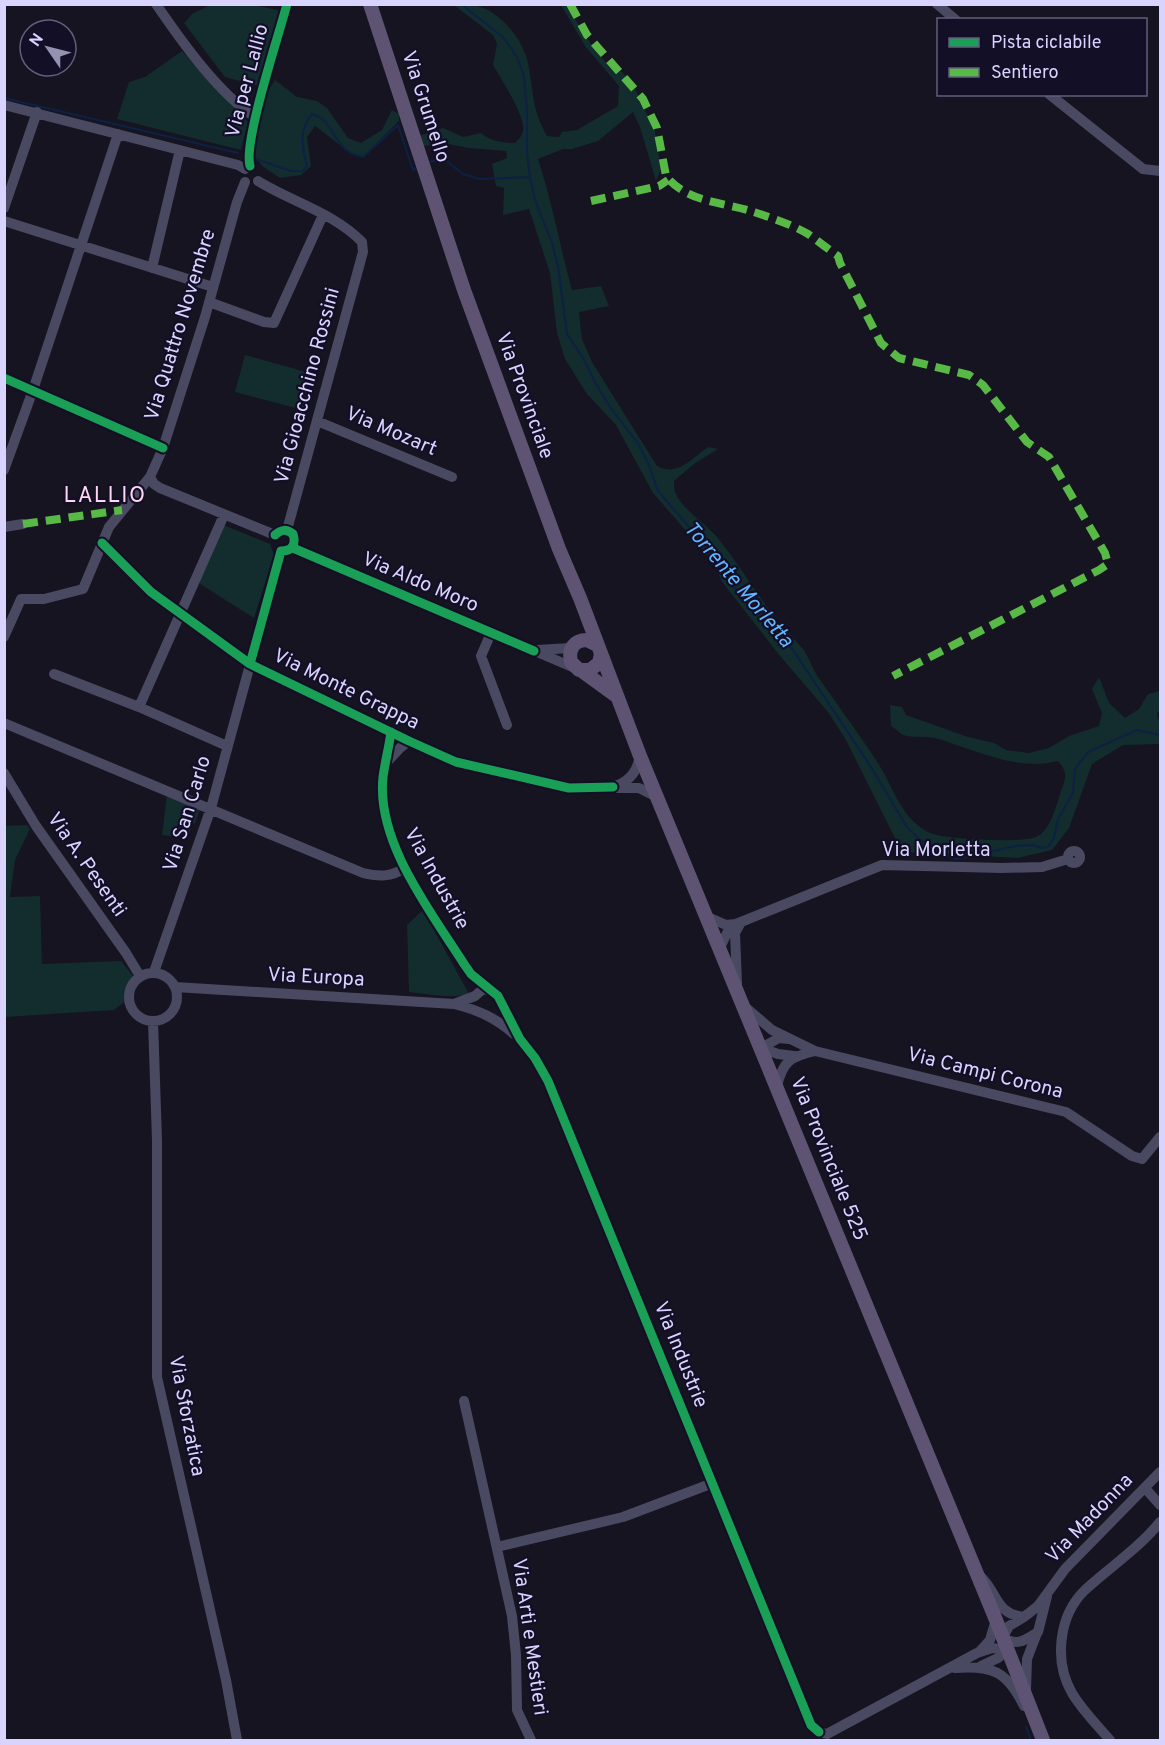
<svg xmlns="http://www.w3.org/2000/svg" width="1165" height="1745" font-family="Overpass,sans-serif">
<rect width="100%" height="100%" fill="#161421"/>
<path fill="#132c2d" d="M210 5H255L281 11 259 86 225 77 184 23 192 14Z
M454 5C460 5 467 3 473 5 501 10 525 41 529 68 534 98 532 108 547 136L559 137 562 132 577 130 618 106 619 86 585 46 561 5H566L591 44 610 68 622 72 632 82 655 131 661 169 656 181 640 127 633 112 598 141 572 149H563L538 159C552 202 560 246 572 290L601 286 609 306 579 312 582 339 592 362 657 466C677 477 691 459 708 447L718 449 694 464 674 481C674 485 674 491 676 494 682 509 706 524 717 537 738 563 755 591 775 618 783 629 794 638 803 649 809 657 812 668 818 677 838 705 858 733 878 763 893 786 900 817 928 832 943 840 1021 843 1036 837 1050 831 1056 807 1060 794 1065 780 1069 773 1058 761 1017 772 974 749 935 738 925 736 912 738 903 735 899 733 895 728 891 726L890 705 902 707 906 715 968 737 994 743 1006 750 1029 753 1049 748 1069 736 1099 726 1102 713 1092 689 1099 677 1109 703 1125 718 1139 709 1148 694 1160 691V710L1157 713 1158 719 1160 721V744L1123 745 1092 764 1069 828 1052 850 1018 858 902 852 846 740 828 712 776 651 723 583 714 565 701 548 653 493 616 425 587 394 565 359 557 333 550 273 529 209 503 215 504 188 496 186 492 164 507 158 506 151 469 148 448 144 424 146 419 136 443 128 463 137 481 133C490 141 502 143 515 143 518 140 522 136 523 131 527 119 500 77 493 65L497 44 493 35Z
M182 51 248 122 241 150 117 119 129 82 145 77Z
M275 80 297 97 317 101 327 108 348 138 361 143 382 130 392 110 399 114V121L363 157 349 152 315 126 307 137 311 166 301 175 280 178 262 166 252 152 268 91Z
M245 355 317 375 307 411 235 392Z
M223 525 270 544 274 555 254 618 197 582Z
M167 794 197 806 199 811 195 824 192 823 188 838 162 835Z
M27 825 30 829 15 860 10 897 40 896 42 964 121 961 133 976 128 986 127 1000 114 1010 5 1017V826Z
M423 910 469 994C449 999 429 994 409 992L407 925Z"/>
<g fill="none" stroke-linecap="round" stroke-linejoin="round">
<path stroke="#0d2144" stroke-width="2" d="M461 4 504 38 517 57 524 76 527 111V153L530 177 535 200 552 243 558 266 567 334 583 358 596 384 610 407 639 445 649 465 658 491 716 558 734 587 777 626 871 767 907 827 919 839 939 852 956 859 1016 846 1033 845 1041 848 1048 847 1054 838 1058 819 1073 793 1075 769 1088 752 1137 730 1160 735
M4 98 238 153
M256 159 291 171H303L307 166C302 146 298 131 312 114 332 119 332 141 349 152 352 154 358 155 363 157L398 125 413 170 417 168
M430 162 443 158 463 174 480 179 530 177
M1026 1727 1031 1740"/>
<path stroke="#4a4962" stroke-width="10" d="M156 4C182 42 218 93 256 118
M937 4 956 20
M1049 94 1143 169 1160 171
M4 105 238 165 245 169
M250 166C243 142 279 35 287 4
M258 181C292 202 334 213 362 242L363 252 287 530
M4 208 37 112
M4 221 213 287
M152 268 180 150
M209 302 264 322 274 323 323 215
M4 378 163 448
M317 421 452 477
M4 470 33 390 118 134
M150 477 154 484 160 488 275 535
M4 527 23 524
M287 530 293 534C296 542 295 546 287 551
M102 543 151 592 250 664 409 741 456 762 569 788H639L657 797
M293 548 577 669
M491 633 481 656 507 725
M4 637 21 599H44L83 589 109 527 150 477 163 448 205 317 237 202 245 182
M537 650 571 648
M54 674 139 707 227 746
M139 707 224 515
M4 723 363 873C379 877 391 877 405 868
M391 732C389 747 385 762 383 777 376 842 431 912 464 964L471 974 498 996 520 1039 535 1058 548 1081 811 1725 819 1732
M386 763 400 748 409 741
M4 773 36 826 126 953 140 976
M616 786C631 780 637 771 640 756
M1068 857a6 6 0 1 1 12 0a6 6 0 1 1-12 0Z
M708 917 726 925 736 924 882 865 1002 868 1042 867 1068 859
M720 948 727 933 736 924
M154 972 211 808 281 551
M129 997a24 24 0 1 1 48 0a24 24 0 1 1-48 0Z
M737 984 735 933 741 922
M175 987 454 1004C478 1010 496 1018 514 1034
M454 1004 475 996 483 989 494 991
M744 1006 772 1030 815 1051 1066 1112 1132 1156 1142 1159 1160 1137
M153 1021 157 1140V1377L226 1680 237 1740
M761 1048 778 1054 794 1056
M761 1048 779 1038 789 1039
M777 1086C783 1061 790 1057 815 1051
M464 1401 512 1616 516 1655 517 1710 531 1740
M1145 1488 1160 1505
M497 1547 623 1517 713 1483
M980 1576C998 1592 995 1614 1024 1617L1038 1606 1065 1569 1160 1472
M1024 1617 1009 1626 1003 1637C1017 1647 1025 1640 1038 1632L1047 1596
M980 1651 990 1640 996 1620
M981 1666 998 1658 1007 1650
M955 1668C992 1665 1007 1671 1024 1706
M1026 1690 1027 1659 1037 1633
M819 1732 827 1734 977 1653 992 1648 1007 1650
M1110 1740C1097 1725 1082 1710 1072 1693 1054 1662 1058 1616 1085 1590 1109 1568 1139 1548 1160 1522"/>
<path stroke="#5e5373" stroke-width="14" d="M370 4 464 290 559 549 580 598 640 756 996 1620 1043 1740
M597 645 587 640C574 640 568 649 571 662L579 670H590L599 663 601 654
M582 671 615 695"/>
<path stroke="#58b947" stroke-width="8" stroke-dasharray="15 8" stroke-linecap="butt" d="M570 4 587 35 643 99 657 128 666 176C686 202 722 202 751 211 769 217 791 224 808 234 818 241 828 249 838 256L840 263 881 343 899 358 969 375 983 385 1027 442 1049 457 1105 553 1108 564 1099 570 893 676
M591 201 659 186 668 180
M23 524 122 510"/>
<g stroke="#130f26" stroke-width="13">
<path id="cycleway" d="M250 166C243 142 279 35 287 4
M4 378 163 448
M102 543 151 592 250 664 409 741 456 762 569 788 613 787
M293 548 534 651
M250 664 281 551C293 551 296 544 293 534 286 529 282 529 275 535
M391 732C389 747 385 762 383 777 376 842 431 912 464 964L471 974 498 996 520 1039 535 1058 548 1081 811 1725 819 1732"/>
</g>
<use href="#cycleway" stroke="#1a9f57" stroke-width="9"/>
</g>
<g text-anchor="middle" dominant-baseline="central" stroke-width="4.5" stroke-linejoin="round" paint-order="stroke">
<g font-size="20" fill="#d9d4ff" stroke="#130f26">
<text transform="translate(248 81) rotate(-75)">Via per Lallio</text>
<text transform="translate(425 107) rotate(72)">Via Grumello</text>
<text transform="translate(181 325) rotate(-73)">Via Quattro Novembre</text>
<text transform="translate(308 386) rotate(-75)">Via Gioacchino Rossini</text>
<text transform="translate(524 396) rotate(70)">Via Provinciale</text>
<text transform="translate(391 432) rotate(23)">Via Mozart</text>
<text transform="translate(420 583) rotate(23)">Via Aldo Moro</text>
<text transform="translate(346 690) rotate(26)">Via Monte Grappa</text>
<text transform="translate(188 814) rotate(-73)">Via San Carlo</text>
<text x="936" y="851">Via Morletta</text>
<text transform="translate(86 865) rotate(55)">Via A. Pesenti</text>
<text transform="translate(436 879) rotate(61)">Via Industrie</text>
<text transform="translate(316 978) rotate(3)">Via Europa</text>
<text transform="translate(985 1074) rotate(14)">Via Campi Corona</text>
<text transform="translate(828 1159) rotate(68)">Via Provinciale 525</text>
<text transform="translate(680 1355) rotate(68)">Via Industrie</text>
<text transform="translate(186 1416) rotate(79)">Via Sforzatica</text>
<text transform="translate(1090 1519) rotate(-46)">Via Madonna</text>
<text transform="translate(529 1637) rotate(82)">Via Arti e Mestieri</text>
</g>
<g font-size="21" font-style="italic" fill="#62b6ff" stroke="#130f26">
<text transform="translate(738 585) rotate(50)">Torrente Morletta</text>
</g>
<g font-size="22" letter-spacing="1.5" fill="#ffd6f0" stroke="#130f26">
<text x="105" y="496">LALLIO</text>
</g>
</g>
<rect width="1165" height="1745" fill="none" stroke="#d9d4ff" stroke-width="12"/>
<rect x="937" y="18" width="210" height="78" fill="#130f26" stroke="#625e7d" stroke-width="1.5"/>
<rect x="949" y="38" width="30" height="9" fill="#1a9f57" stroke="#625e7d" stroke-width="1.5"/>
<text x="991" y="48" font-size="18" fill="#d9d4ff">Pista ciclabile</text>
<rect x="949" y="68" width="30" height="9" fill="#58b947" stroke="#625e7d" stroke-width="1.5"/>
<text x="991" y="78" font-size="18" fill="#d9d4ff">Sentiero</text>
<g transform="translate(48 48) rotate(305)"><circle r="28" fill="#130f26" stroke="#625e7d" stroke-width="1.5"/>
<path d="M0-4.5L10 22L0 15L-10 22Z" fill="#9591b1"/>
<text y="-9" font-size="16" font-weight="bold" text-anchor="middle" fill="#d9d4ff">N</text>
</g>
</svg>
